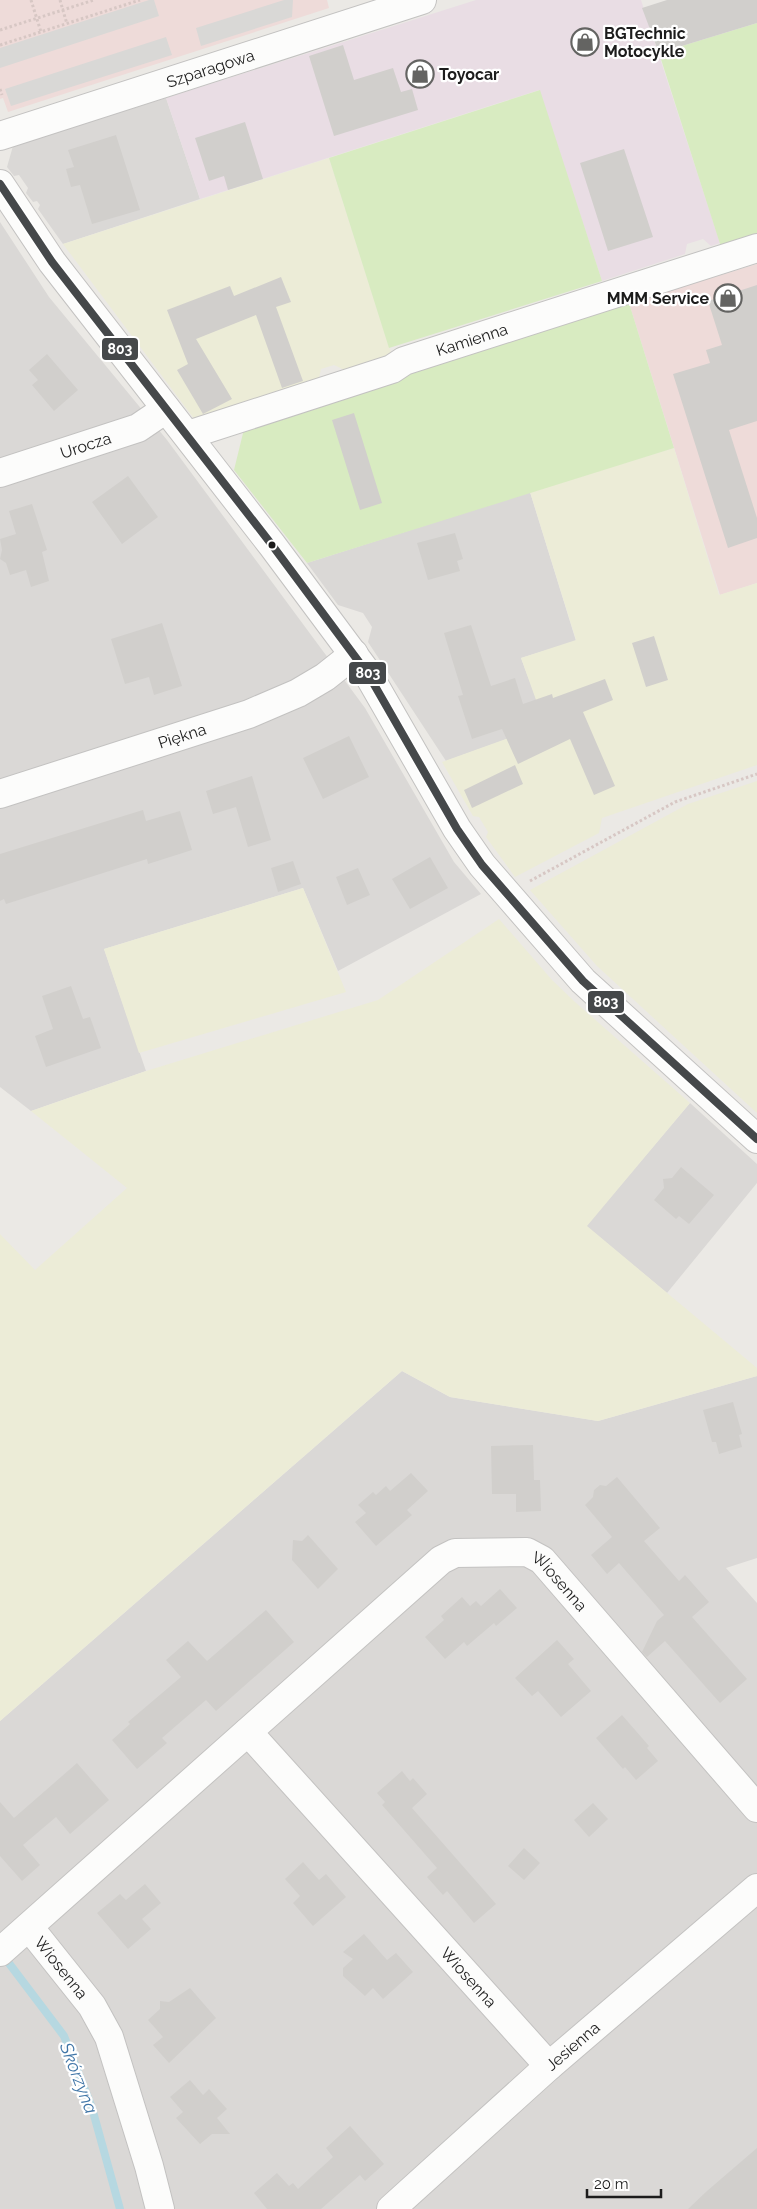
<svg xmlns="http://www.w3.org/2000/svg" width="757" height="2209" font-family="Raleway,sans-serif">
<rect width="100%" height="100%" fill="#ebe9e5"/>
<path fill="#dad8d6" d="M166 98 200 199 63 244 38 209 40 205 37 201 33 202 26 193 28 188 19 175 14 176 7 167 13 146Z
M0 222 49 297 167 440 365 708 454 862 481 894 338 971 303 888 104 949 146 1071 31 1111 0 1087Z
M530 492 576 641 521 658 546 725 446 761 368 642 372 627 363 613 338 605 307 563Z
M690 1103 757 1164V1183L667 1293 586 1226Z
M402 1371 450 1397 598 1421 757 1376V1558L726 1568 757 1603V2209H0V1721Z"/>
<path fill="#eedbd9" d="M0 0H327L329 8 8 112 3 98 0 99Z
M757 264V583L720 595 629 303Z"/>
<path fill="#e9dde4" d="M476 0H641L720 243 711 246 703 239 687 244 685 254 602 281 539 90 200 199 166 98Z"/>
<path fill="#d9d8d6" d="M149 0H154L159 16 0 68V48Z
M284 0H293L292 17 201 46 196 28Z
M166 37 172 55 11 106 5 89Z"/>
<path fill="#ececd7" d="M329 158 392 356 349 372 334 365 321 369 318 383 198 424 63 244Z
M674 448 719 595 757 583V765L602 818 599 833 515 877 486 837 488 832 479 817 473 816 442 762 545 725 521 658 576 640 530 492Z
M757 781V1113L597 966 530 890 688 804Z
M303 888 346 992 139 1053 104 949Z
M499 919 552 980 575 1002 690 1103 587 1226 757 1368V1376L598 1421 450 1397 402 1371 0 1721V1234L35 1270 127 1188 31 1111 146 1071 378 1000Z"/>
<path fill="#d8ebc1" d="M757 23V235L721 247 659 53Z
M540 90 602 281 389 348 329 158Z
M629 303 674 448 307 563 234 470 245 425Z"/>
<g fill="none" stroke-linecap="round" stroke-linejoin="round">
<path stroke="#b6d8e1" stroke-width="8" d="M8 1962 64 2036 92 2108 120 2209"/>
</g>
<path fill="#d1cfcc" d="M667 0H757V23L659 53 642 8Z
M343 45 354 80 393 68 401 92 412 89 418 110 334 136 309 56Z
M245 122 263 179 228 190 224 176 209 181 195 138Z
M116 135 140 210 92 224 80 185 71 187 66 169 74 167 68 150Z
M624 149 653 237 608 251 580 163Z
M281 277 291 302 276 307 303 381 282 388 256 315 196 339 232 399 203 414 177 370 188 364 167 310 230 286 234 296Z
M757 285V421L729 430 757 518V538L728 548 673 374 710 363 706 350 722 345 708 301Z
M47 354 78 390 54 411 32 385 38 380 29 370Z
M354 413 382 503 360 510 332 420Z
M128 476 158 517 122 544 92 502Z
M32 504 47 550 42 552 49 581 31 587 26 570 10 575 6 563 0 559 2 550 0 539 16 534 9 511Z
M455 533 463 559 457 561 460 571 428 580 417 543Z
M162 623 182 686 154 695 149 677 125 684 111 639Z
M471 625 491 686 515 678 523 704 552 694 553 698 605 679 613 700 583 712 615 786 594 795 570 739 518 764 502 729 472 739 458 696 463 695 444 633Z
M654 636 668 680 646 687 632 643Z
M349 736 369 777 323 799 303 758Z
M515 765 523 784 472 808 464 790Z
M252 776 271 840 248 847 236 807 213 814 206 791Z
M143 810 146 821 180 811 192 850 148 864 147 859 6 904 4 899 0 901V854Z
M430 857 448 888 410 909 392 879Z
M293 861 301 884 278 892 271 868Z
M358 868 370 895 347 905 336 877Z
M71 986 83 1019 90 1017 101 1048 46 1067 35 1036 53 1029 42 996Z
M681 1167 714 1195 689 1224 679 1216 676 1219 654 1200 664 1188 663 1179 672 1178Z
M733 1402 742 1434 739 1435 742 1447 719 1454 716 1442H712L703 1410Z
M533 1445 534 1480H540L541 1511 516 1512V1494H492L491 1446Z
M411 1473 428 1491 407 1510 412 1515 376 1546 355 1522 366 1513 358 1505 373 1492 376 1495 386 1486 390 1491Z
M617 1477 660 1528 644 1541 679 1581 685 1575 709 1602 692 1617 747 1679 720 1703 665 1641 647 1657 642 1652 657 1621 664 1615 619 1563 607 1574 591 1555 612 1537 585 1505 593 1497 594 1490 600 1485 606 1486Z
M308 1535 338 1569 318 1589 292 1560 293 1540 302 1541Z
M500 1589 517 1608 496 1626 494 1623 467 1646 464 1642 445 1659 425 1637 444 1620 441 1616 462 1597 470 1606 476 1601 481 1606Z
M266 1610 294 1642 216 1711 206 1700 162 1738 167 1743 137 1769 112 1740 130 1724 128 1722 181 1677 166 1660 188 1641 207 1661Z
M557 1640 574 1659 568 1664 591 1691 561 1717 538 1691 532 1696 515 1678Z
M622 1715 649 1746 647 1748 658 1761 636 1780 625 1767 623 1769 596 1738Z
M77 1763 109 1800 70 1834 56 1817 23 1845 40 1865 22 1881 0 1856V1802L14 1818Z
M402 1771 410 1781 413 1778 427 1794 412 1808 496 1904 474 1923 447 1891 443 1895 427 1877 437 1868 382 1805 385 1802 377 1793Z
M593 1803 608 1819 589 1837 574 1820Z
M524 1848 540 1863 524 1880 508 1866Z
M303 1862 319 1880 326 1874 346 1897 313 1926 293 1903 300 1896 285 1879Z
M145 1884 161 1903 142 1919 151 1929 128 1949 97 1913 120 1894 126 1900Z
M364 1934 387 1960 396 1953 413 1972 383 1999 373 1988 365 1996 343 1976V1968L353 1959 343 1952Z
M190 1988 216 2018 169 2063 153 2045 163 2037 148 2020 160 2009V2001L169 2002Z
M190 2080 203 2095 209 2089 227 2109 217 2118 230 2134H212L200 2144 176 2118 183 2112 170 2097Z
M350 2126 384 2164 365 2181 360 2175 321 2209H267L254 2193 277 2173 289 2186 293 2183 298 2189 333 2157 326 2148Z
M757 2148V2209H688L707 2191Z"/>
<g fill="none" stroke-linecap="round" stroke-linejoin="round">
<g stroke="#c3c2c1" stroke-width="30">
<g id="minor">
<path id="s1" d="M0 136 422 0"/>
<path d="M0 184 52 262 272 545 368 674 457 829 482 865 583 981 757 1139"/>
<path id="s2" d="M188 435 392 369 404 361 757 248"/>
<path id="s3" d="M0 473 138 428 166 409"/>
<path id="s4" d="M0 794 249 714 298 693 325 677 354 654"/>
<path id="s5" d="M248 1732 549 2066"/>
<path id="s6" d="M29 1927 92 2006 109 2037 149 2166 160 2209"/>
<path id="s7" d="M0 1952 441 1560 455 1553 527 1552 542 1560 757 1808"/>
<path id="s8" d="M391 2209 549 2066 757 1888"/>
</g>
</g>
<path stroke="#d7c7c4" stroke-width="3" stroke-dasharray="2.5 2.5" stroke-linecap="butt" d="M31 0 41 32
M60 0 67 24
M0 30 94 0
M0 45 140 0
M0 89 2 95
M530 881 675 802 757 774"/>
<use href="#minor" stroke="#fcfcfb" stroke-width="28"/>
<g stroke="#fff" stroke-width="11">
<path id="bus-1" d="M0 184 52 262 272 545 368 674 457 829 482 865 583 981 757 1139"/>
</g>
<use href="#bus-1" stroke="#45484a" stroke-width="8"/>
</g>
<defs>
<g id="shop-ring" transform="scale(1.4375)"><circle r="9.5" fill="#fff" stroke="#646462" stroke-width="1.5"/><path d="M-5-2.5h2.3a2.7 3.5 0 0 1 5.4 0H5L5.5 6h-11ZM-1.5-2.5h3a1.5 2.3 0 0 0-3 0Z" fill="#646462"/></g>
</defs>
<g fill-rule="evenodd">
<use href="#shop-ring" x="585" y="42"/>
<use href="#shop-ring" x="420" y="74"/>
<use href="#shop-ring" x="728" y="298"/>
</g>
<circle fill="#1c1c1c" stroke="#fff" stroke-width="2" cx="272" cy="545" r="4.5"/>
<g text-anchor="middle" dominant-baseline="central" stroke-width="4.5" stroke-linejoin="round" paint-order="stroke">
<g font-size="16" font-weight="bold" fill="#1c1c1c" stroke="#fff" text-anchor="start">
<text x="604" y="33">BGTechnic<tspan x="604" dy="18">Motocykle</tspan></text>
<text x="439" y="74">Toyocar</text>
<text x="709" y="298" text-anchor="end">MMM Service</text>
</g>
<g font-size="16" fill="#1c1c1c" stroke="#fff">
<text stroke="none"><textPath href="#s1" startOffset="221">Szparagowa</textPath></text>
<text stroke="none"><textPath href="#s2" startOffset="300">Kamienna</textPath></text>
<text stroke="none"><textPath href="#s3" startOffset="90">Urocza</textPath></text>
<text stroke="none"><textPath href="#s4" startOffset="191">Piękna</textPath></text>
<text stroke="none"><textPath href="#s7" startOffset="722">Wiosenna</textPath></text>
<text stroke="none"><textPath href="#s6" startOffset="52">Wiosenna</textPath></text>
<text stroke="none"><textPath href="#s5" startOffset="330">Wiosenna</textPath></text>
<text stroke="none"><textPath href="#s8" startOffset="244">Jesienna</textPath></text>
</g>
<g font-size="18" font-style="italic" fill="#4277a8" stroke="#fff">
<text transform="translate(79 2078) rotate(69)">Skórzyna</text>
</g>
</g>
<g stroke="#fff" stroke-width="2">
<rect x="101" y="337" width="38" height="24" rx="5" fill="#45484a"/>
<rect x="348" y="661" width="39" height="24" rx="5" fill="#45484a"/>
<rect x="587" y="990" width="38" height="24" rx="5" fill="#45484a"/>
</g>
<g font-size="14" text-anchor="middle" font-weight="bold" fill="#fff">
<text x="120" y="354">803</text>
<text x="368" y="678">803</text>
<text x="606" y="1007">803</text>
</g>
<path d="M587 2189v8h74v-8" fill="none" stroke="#1c1c1c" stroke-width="2.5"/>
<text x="594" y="2189" font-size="15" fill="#1c1c1c" stroke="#ffffff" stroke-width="4" paint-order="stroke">20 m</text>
</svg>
